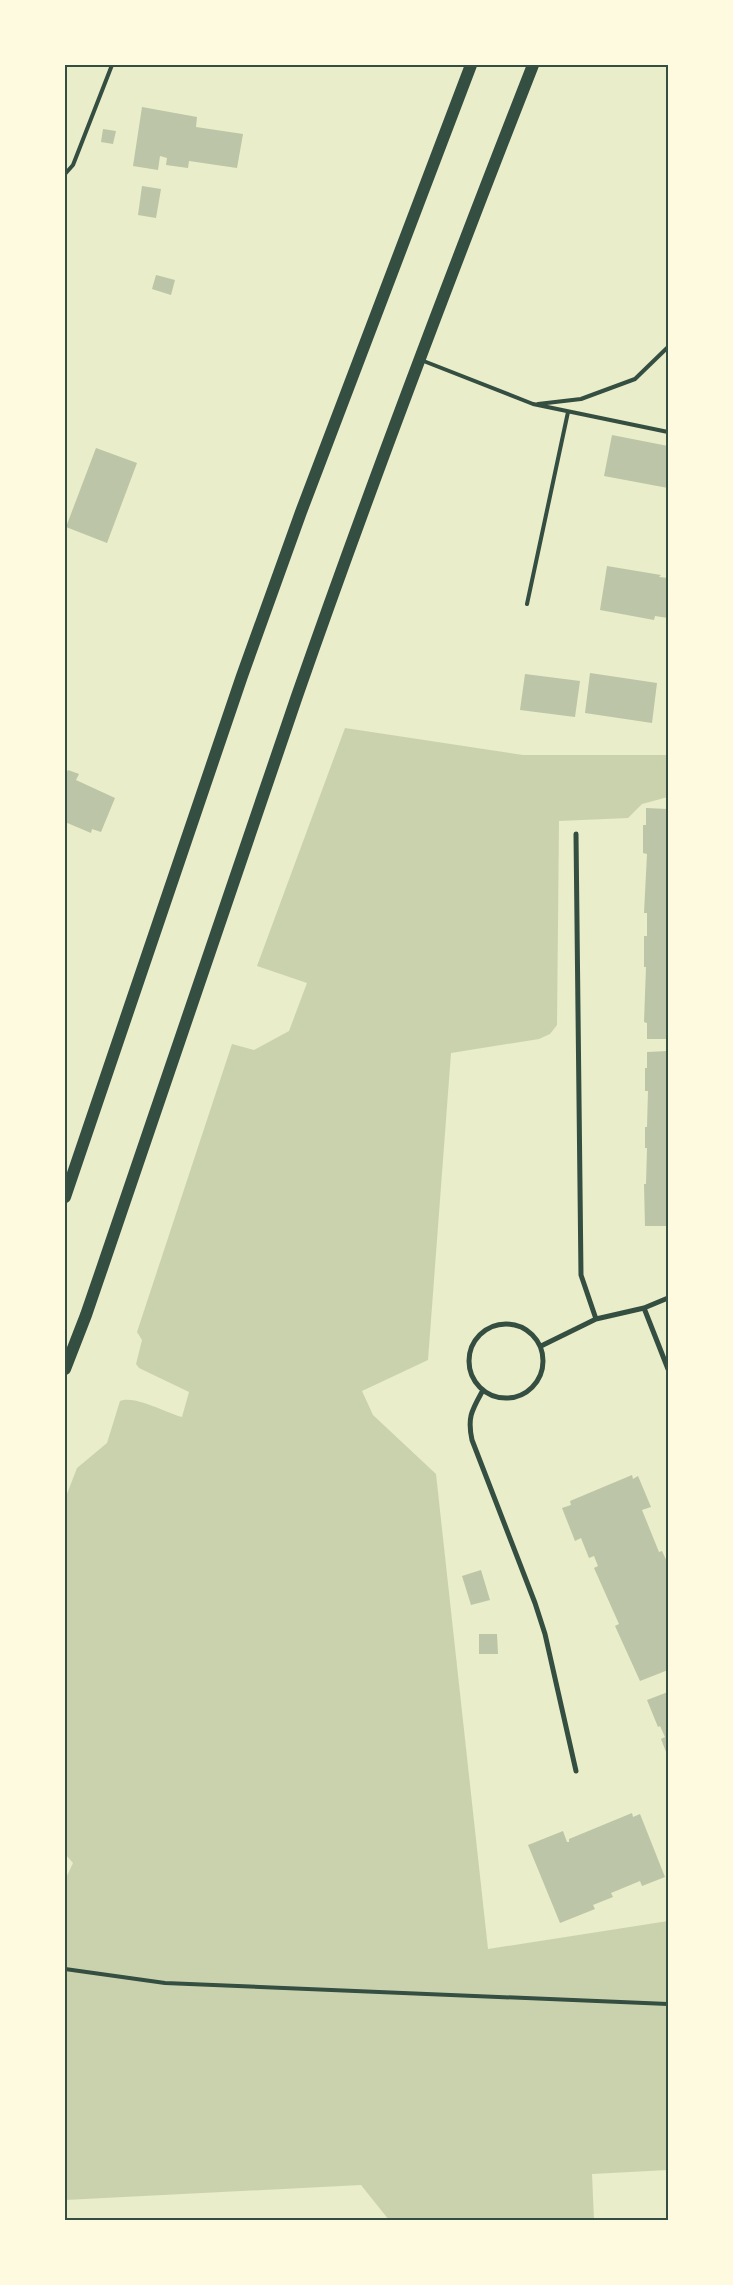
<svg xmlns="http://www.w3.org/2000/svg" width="733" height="2285" font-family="Figtree,sans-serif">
<rect width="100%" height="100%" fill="#e9edc9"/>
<path fill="#cad2ad" d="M345 728 523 755H668V797L642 804 628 818 559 821 557 1025 550 1034 539 1039 451 1053 428 1360 362 1391 373 1415 436 1474 488 1949 668 1921V2170L592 2174 594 2220H389L361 2185 65 2200V1880L73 1863 65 1854V1499L77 1468 107 1443 120 1401C135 1395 166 1413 182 1417L189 1392 139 1368 136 1364 142 1340 137 1332 232 1044 254 1050 289 1031 307 983 257 966Z"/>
<path fill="#bcc5a7" d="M142 107 197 117 196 127 243 134 237 168 189 161 188 168 166 165 167 158 160 156 158 170 133 166Z
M103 129 116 131 113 144 101 142Z
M142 186 161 189 156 218 138 215Z
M156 275 175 280 171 295 152 289Z
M612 435 668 446V488L604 476Z
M96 448 137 463 107 543 66 527Z
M607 566 661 575 659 577 668 578V618L655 616 654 620 600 610Z
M590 673 657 683 652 723 585 713Z
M525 674 580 681 575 717 520 710Z
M68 770 79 774 76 780 115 798 101 832 92 829 91 833 65 822V775Z
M646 808 668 809V1039H647V1023L644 1022 646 967H644V936H647V913H644L647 854 643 853V825H646Z
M668 1051V1226H645L644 1184H646L647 1148H645V1127H647L648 1091H645V1068H647V1052Z
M632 1475 633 1479 638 1476 651 1507 642 1510 659 1552 662 1551 668 1564V1670L640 1681 615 1626 619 1624 594 1568 598 1566 594 1556 589 1558 581 1538 575 1541 562 1508 571 1505 570 1501Z
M481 1570 490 1600 471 1605 462 1576Z
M479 1634H497L498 1654H479Z
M668 1692V1757L661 1739 665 1737 660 1726 658 1727 647 1700Z
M632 1813 633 1817 640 1814 665 1877 642 1886 640 1881 611 1893 613 1897 593 1905 595 1909 560 1923 528 1845 563 1831 567 1842H569V1839Z"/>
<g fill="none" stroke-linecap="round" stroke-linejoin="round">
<path stroke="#344e41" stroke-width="4" d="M65 174 73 165 112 65
M668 280V281
M421 360 533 404 668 432
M538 404 581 399 635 379 668 347
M527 604 568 412
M65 1969 165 1983 668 2004"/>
<path stroke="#344e41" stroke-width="5" d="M576 834 581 1275 596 1319
M644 1308 668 1369
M469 1361a37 37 0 1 1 74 0a37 37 0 1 1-74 0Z
M541 1346 596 1319 644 1308 668 1298
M483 1390C472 1410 467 1417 472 1440L535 1603 545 1634 576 1771"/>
<path stroke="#344e41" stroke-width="12" d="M65 1197 242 676 301 512 471 65
M65 1369 86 1315C157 1109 225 902 297 696 371 484 451 274 533 65"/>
</g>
<rect width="733" height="2285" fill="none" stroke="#fefae0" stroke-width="132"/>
<rect x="66" y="66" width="601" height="2153" fill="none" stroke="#344e41" stroke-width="2"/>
</svg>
